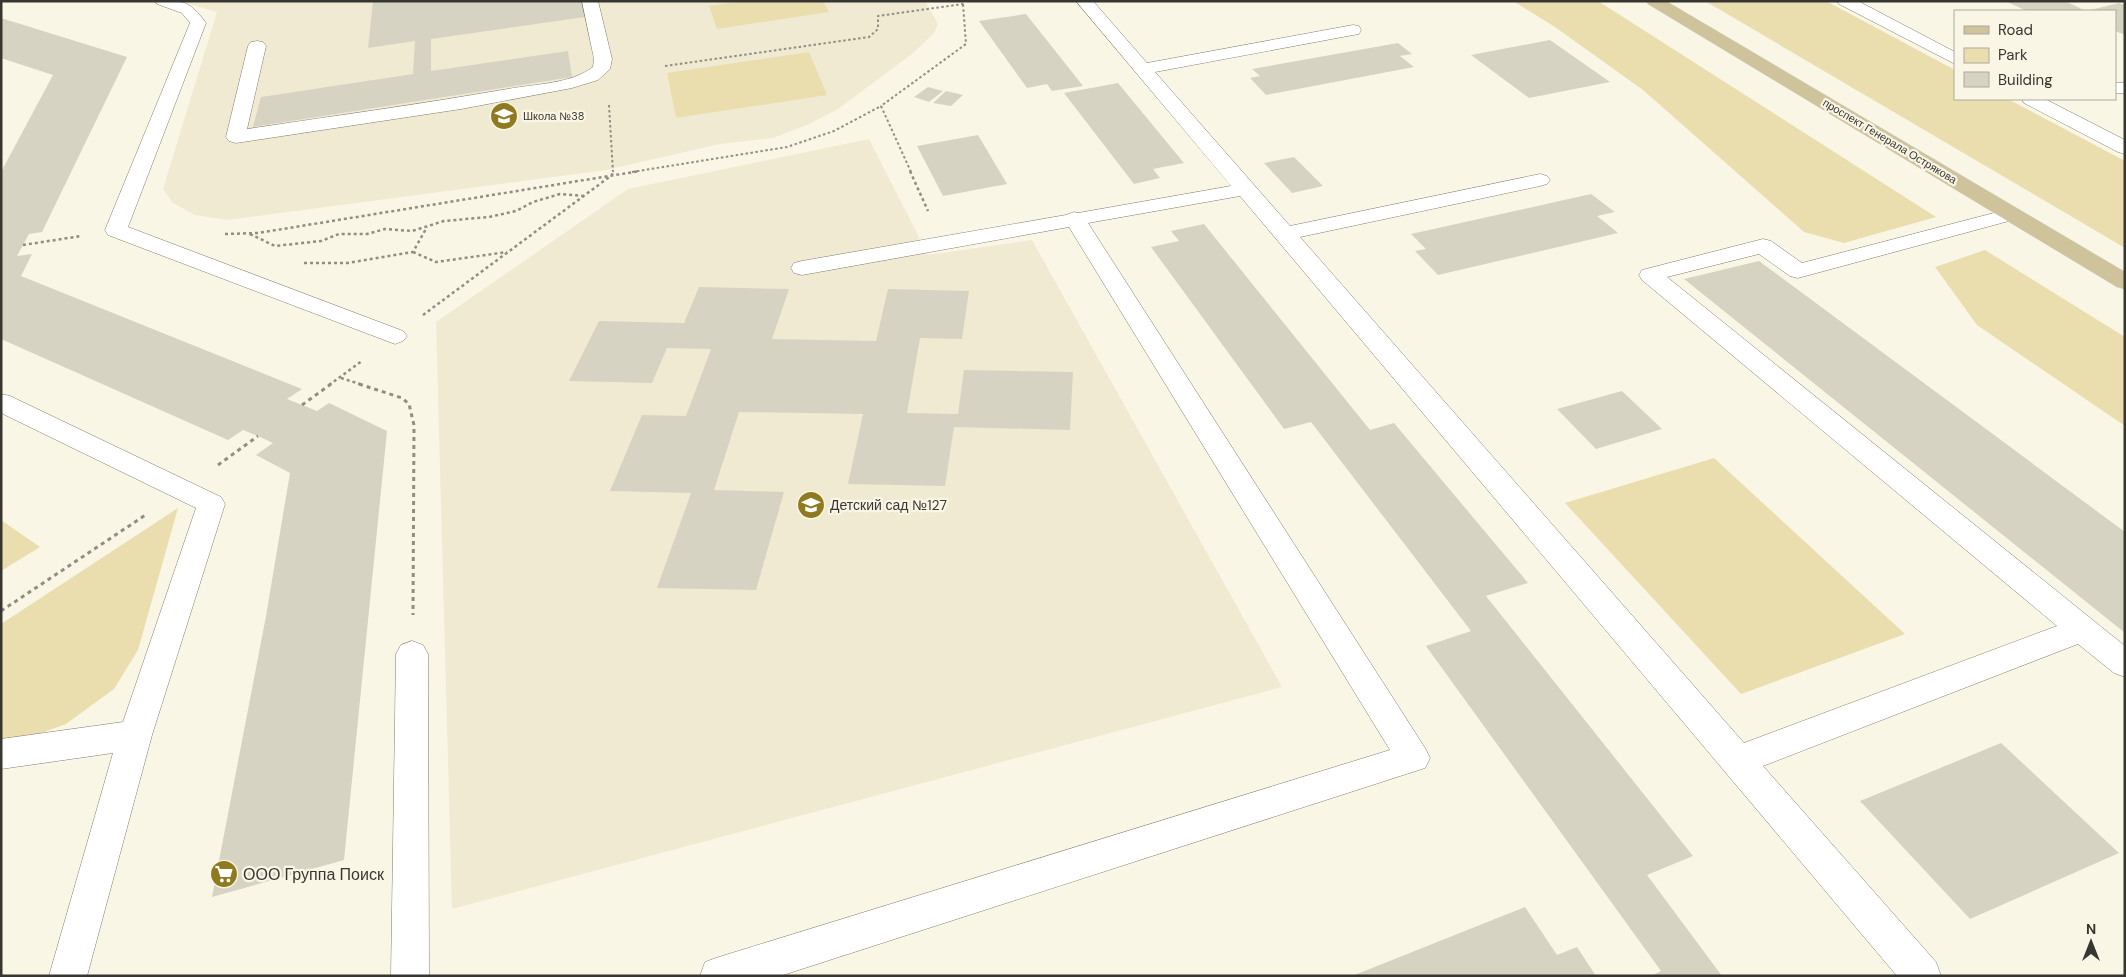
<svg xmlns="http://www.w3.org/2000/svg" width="2126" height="977" font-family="'DM Sans',sans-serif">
<rect width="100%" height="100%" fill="#faf6e6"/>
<path fill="#f0ead2" d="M179 1H925L938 24 934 33 912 54 838 109 809 124 773 138 720 144 606 170 227 220 195 215 173 203 163 189 217 12Z
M869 139 928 255 1032 240 1282 687 452 909 436 322 628 189Z"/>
<path fill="#eadeae" d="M742 1H823L829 12 717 29 709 6Z
M1513 1H1598L1936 217 1844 243 1804 232 1643 90 1555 27Z
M1705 1H1826L1955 70V99H2008L2125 161V248Z
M809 52 827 95 676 118 667 73Z
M1985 250 2125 337V426L1977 325 1935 267Z
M1714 458 1905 634 1741 694 1565 503Z
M178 508 138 650 114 689 66 724 16 742 1 739V624Z
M1 520 40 547 1 571Z"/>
<path fill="#d7d3c3" d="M373 1H582L585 17 431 39V71L568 51 572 77 253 127 261 97 413 74 415 41 368 48Z
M2005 1H2065L2086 11 2119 3 2125 5V35L2115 31V11H2027Z
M1026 14 1068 67 1083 86 1052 91 1047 84 1027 88 979 21Z
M1 18 127 57 42 232 29 234 17 256 32 254 21 276 302 389 287 399 317 411 329 403 387 431 344 860 212 897 266 616 290 473 256 455 273 443 258 436 243 430 228 440 1 339V172L53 75 1 58Z
M1550 40 1610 82 1529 98 1471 55Z
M1398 43 1412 54 1400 56 1414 67 1266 95 1250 78 1260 76 1252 69Z
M1118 83 1184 163 1153 169 1160 178 1134 184 1064 93Z
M928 87 943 91 929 102 914 97Z
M946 91 963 95 951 106 933 103Z
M978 135 1007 184 943 196 917 146Z
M1294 157 1323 186 1292 193 1264 163Z
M1591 194 1615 212 1597 216 1618 233 1438 275 1415 251 1426 249 1411 234Z
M1204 224 1370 430 1394 423 1528 583 1486 596 1693 856 1647 875 1722 976H1651L1661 971 1426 646 1471 631 1311 422 1284 429 1151 247 1179 241 1171 231Z
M1759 261 2125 532V633L1684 279Z
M699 287 789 289 772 339 876 341 888 289 969 291 962 339 920 338 907 413 958 414 964 370 1073 372 1070 430 954 427 945 486 848 484 863 414 739 412 714 490 784 492 756 590 657 588 691 493 610 491 642 415 686 416 711 349 667 348 652 383 569 381 599 321 684 323Z
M1622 391 1662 429 1596 449 1557 409Z
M2001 743 2119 853 1970 919 1860 801Z
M1525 907 1557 955 1577 947 1596 976H1352Z"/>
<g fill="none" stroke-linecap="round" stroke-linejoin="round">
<g stroke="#807c6e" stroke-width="1">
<path id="minor" d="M155 1C184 1 189 0 206 23L128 227 403 331 407 336 403 341 395 344 387 341 108 235 105 230 190 23 182 13 157 4Z
M582 1H598L612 59 610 69 598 80 572 88 461 109 236 143 229 141 226 137 248 46 251 42 257 41 263 42 266 46 247 129C334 116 422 104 508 89 535 84 571 84 593 67L594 59Z
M1076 1H1093L1147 63 1353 25 1359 26 1361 30 1359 34 1353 35 1155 72 1290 226 1540 174 1547 176 1550 180 1547 184 1540 186 1300 237 1744 743 2057 626 1642 280 1639 275 1642 270 1763 239 1771 241 1802 263 2013 208 2020 210 2024 214 2020 218 1798 278 1790 276 1759 254 1667 277 2125 646V677L2114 673 2078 644 1763 766 1936 962 1941 976H1897L1240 196 1088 223 1425 748 1430 758 1425 768 780 976H700L705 962 719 957 1390 750 1069 227 802 275 794 273 791 268 794 263 802 261 1066 215 1074 212 1078 213 1231 186Z
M1837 1H1858L1955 52V64L1839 4Z
M2115 83H2125V93H2115Z
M2022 99H2045L2125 140V154L2118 152 2024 103Z
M1 394 10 396 221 497 225 504 152 735 87 976H49L113 753 1 769V739L123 722 196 508 1 413Z
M412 641 423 645 428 654 429 976H391L396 654 401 645Z"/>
</g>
<g stroke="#dbdbda" stroke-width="1">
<path id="major" d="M1646 1H1666L2125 272V289L2117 287 1648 4Z"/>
</g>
<path stroke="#908d83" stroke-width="2" stroke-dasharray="2.5 2.5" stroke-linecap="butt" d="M665 66 869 37 878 29V16L963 4 965 1
M609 105 613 172
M632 172 787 147 834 131 881 106
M911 172 881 106 966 44 963 4"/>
<path stroke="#908d83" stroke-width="2.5" stroke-dasharray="3 3" stroke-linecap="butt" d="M910 171 928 211
M225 234 258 233 640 171
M250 234 275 246 321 241 339 234H367L385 229 412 231 444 221 489 217 516 211 533 202 560 194 583 196
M23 245 81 236
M413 252 436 262 507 252
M304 263H348L413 252 427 227
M423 315 612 175 613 171
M341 378 363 385
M329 385 362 361"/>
<path stroke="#908d83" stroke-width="3" stroke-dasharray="4 4" stroke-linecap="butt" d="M359 384 402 398 409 404 414 425 413 615
M302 405 331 384
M218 465 258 436
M1 611 147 514"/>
<use href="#minor" fill="#fff" fill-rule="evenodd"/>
<use href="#major" fill="#cec39a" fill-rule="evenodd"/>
</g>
<defs>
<g id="school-disc" transform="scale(1.4375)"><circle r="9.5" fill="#907a20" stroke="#faf6e6"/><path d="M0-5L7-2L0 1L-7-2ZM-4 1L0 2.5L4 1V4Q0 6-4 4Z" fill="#fff"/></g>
<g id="supermarket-disc" transform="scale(1.4375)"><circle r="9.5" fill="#907a20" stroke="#faf6e6"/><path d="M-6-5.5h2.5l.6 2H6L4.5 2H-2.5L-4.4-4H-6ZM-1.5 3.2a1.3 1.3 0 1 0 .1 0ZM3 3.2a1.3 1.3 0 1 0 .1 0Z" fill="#fff"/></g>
</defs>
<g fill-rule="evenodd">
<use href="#school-disc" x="504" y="116"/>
<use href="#school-disc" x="811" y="505"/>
<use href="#supermarket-disc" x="224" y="874"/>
</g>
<g text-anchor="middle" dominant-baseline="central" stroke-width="4.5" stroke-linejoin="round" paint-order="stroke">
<g font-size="11" fill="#383630" stroke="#faf6e6" text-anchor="start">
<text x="523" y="116">Школа №38</text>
</g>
<g font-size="11" fill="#383630" stroke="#faf6e6">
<text transform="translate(1890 141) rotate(31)">проспект Генерала Острякова</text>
</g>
<g font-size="14" fill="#383630" stroke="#faf6e6" text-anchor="start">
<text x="830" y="505">Детский сад №127</text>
</g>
<g font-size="16" fill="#383630" stroke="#faf6e6" text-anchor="start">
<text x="243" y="874">ООО Группа Поиск</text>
</g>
</g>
<rect width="2126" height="977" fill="none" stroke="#383630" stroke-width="5"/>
<rect x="1954" y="10" width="162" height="90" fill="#faf6e6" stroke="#aca99d"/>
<rect x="1964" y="26" width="25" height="8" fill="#cec39a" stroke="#aca99d"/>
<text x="1998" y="35" font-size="15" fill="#383630">Road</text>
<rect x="1964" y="48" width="25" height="15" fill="#eadeae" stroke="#aca99d"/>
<text x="1998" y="60" font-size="15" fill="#383630">Park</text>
<rect x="1964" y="72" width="25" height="15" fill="#d7d3c3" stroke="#aca99d"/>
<text x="1998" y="85" font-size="15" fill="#383630">Building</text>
<g transform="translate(2091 942)" stroke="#faf6e6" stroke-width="4" paint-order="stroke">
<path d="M0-4L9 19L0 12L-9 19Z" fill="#383630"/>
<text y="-8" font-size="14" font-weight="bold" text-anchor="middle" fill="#383630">N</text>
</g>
</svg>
